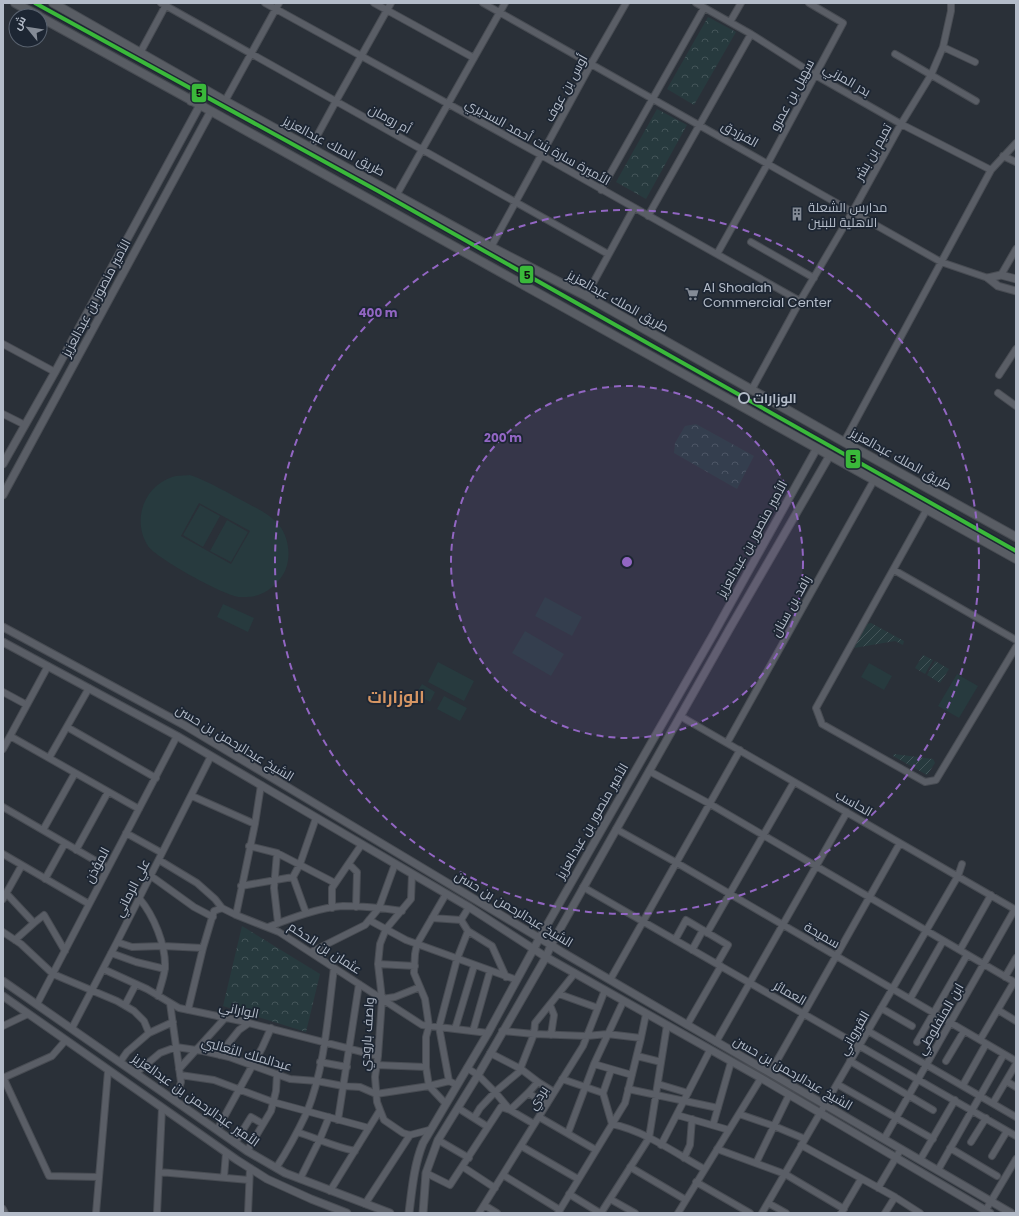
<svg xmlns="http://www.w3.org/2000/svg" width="1019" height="1216" font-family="Poppins,Cairo,sans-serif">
<defs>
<pattern id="park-crowns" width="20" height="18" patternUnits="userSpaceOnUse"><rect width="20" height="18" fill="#273a3e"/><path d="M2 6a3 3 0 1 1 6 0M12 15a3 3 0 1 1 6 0" fill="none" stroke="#445559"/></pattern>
<pattern id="garden-furrows" width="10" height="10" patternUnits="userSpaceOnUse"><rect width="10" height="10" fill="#273a3e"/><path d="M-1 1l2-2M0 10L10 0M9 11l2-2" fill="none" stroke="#445559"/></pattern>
</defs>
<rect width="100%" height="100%" fill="#2a3038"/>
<path fill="url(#park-crowns)" d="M708 17 736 32 694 105 667 89Z
M657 109 687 125 646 199 616 182Z
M696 424 754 456 737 489 674 453 675 443 685 426Z
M242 926 320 974 306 1032 223 1006Z"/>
<path fill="url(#garden-furrows)" d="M871 623 904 641 903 645 895 641 854 648 867 624Z
M923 655 933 660 925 674 915 668Z
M935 661 949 669 940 683 927 675Z
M894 754 933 759 935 763 927 775 893 756Z"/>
<path fill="#273a3e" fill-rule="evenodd" d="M190 475C210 482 228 493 247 503 258 509 271 515 279 525 291 540 292 565 280 579 269 592 258 598 240 597 226 597 156 558 148 546 132 521 143 487 172 477 177 475 184 476 190 475ZM199 503 250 531 231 564 181 536Z
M200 505 220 516 203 547 183 535Z
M227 520 248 532 231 562 210 551Z
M545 597 582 617 572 636 535 616Z
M223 604 254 618 248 632 217 617Z
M525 631 564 654 551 676 512 653Z
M438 662 474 681 464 701 428 682Z
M869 663 892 676 884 690 861 677Z
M957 674 978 686 959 718 938 706Z
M422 684 435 692 430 702 416 694Z
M444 696 467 708 460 721 437 709Z"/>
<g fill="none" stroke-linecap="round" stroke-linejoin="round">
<g stroke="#484c53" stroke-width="8">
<path id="minor" d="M161 3 608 254
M265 3 541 155 800 301
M374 3 474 58
M483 3 941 262 988 278
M696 3 751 34 815 75 901 124 991 170
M730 22 741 3
M943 47 975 62
M140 53 167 3
M895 54 976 101
M225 101 279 3
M311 147 336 101 391 3
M1003 156 1016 162
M601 190 704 8
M397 194 505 3
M648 216 751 34
M751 242 814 278
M491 247 591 64 626 3
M717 254 768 163 843 23 809 3
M1001 275 1016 249
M586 296 634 208
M3 344 55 372
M999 375 1016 349
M752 389 800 301 853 211 901 124 931 75 943 47 951 11V3
M998 393 1016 406
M3 414 25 425
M844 442 991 170 1016 143
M927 509 816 708 822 724 925 782 936 780 1016 647
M894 570 1016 640
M3 692 27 705
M680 716 1016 910
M67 727 156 778
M10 736 139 809
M727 743 874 480
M3 749 48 666
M49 758 89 688
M649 771 710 804 1016 983
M192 796 255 824
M3 807 108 868
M616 829 677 863 1016 1061
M43 830 75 773
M126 833 162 853
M249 846 277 853 335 883
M76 850 108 792
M277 853 274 888 278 923
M3 854 89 904
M159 860 197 883 215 899 222 908 236 915 279 932 422 1025 488 1033
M349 864 357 872 356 907
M151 876 194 907 213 917
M45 879 65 843
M241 886 293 877
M583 887 1016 1136
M6 893 34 923 44 915 65 951
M446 894 417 944 415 954 414 973 425 999 429 1026 426 1037V1067L429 1086 449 1081 457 1085
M139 898C154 916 166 945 165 968 164 977 160 987 158 996
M3 899 22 865
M332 908V888L362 844
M306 913 293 877 300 864 316 818
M236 915 255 824 261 785
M432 918 461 920 468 931 457 959 439 1027 449 1081
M369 920 406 940 517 980
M461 920 469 907
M268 927C289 919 320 907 343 906 362 906 382 908 402 911
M468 931 492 946 506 977
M3 932 21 944 53 974 117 1001 134 1011 144 1021 149 1033
M707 933 794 782
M15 940 34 923
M675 940 686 920 728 945 717 964
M117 942 132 947 163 946 203 948
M692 950 703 930
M960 950 991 895
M311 952 365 925 379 908 395 864
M111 953 136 962 165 969
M378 964 415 966
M103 969 147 989 179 1008 241 1021 378 1056
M1005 977 1016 958
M610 980 740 750
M559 994 598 1008
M382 999 395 997 420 987
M910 999 943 941
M170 1003 181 1082 175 1101
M37 1004 177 736
M125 1005 136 984
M550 1005 554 1015 551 1035
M881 1008 912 1026
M188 1010 203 948 214 911 222 908
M998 1010 1016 1021
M687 1025 721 966
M3 1026 28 1014
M72 1028 117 942 211 756
M455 1029 474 966
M473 1031 490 971
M502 1031 534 1034 587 1036 607 1034 641 1038
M868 1031 1016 1117
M980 1040 1014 982
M716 1042 847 812
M917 1042 967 955
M490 1053 521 1069 538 1082 554 1092
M219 1055 239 1030 249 1023
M637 1056 661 1062
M850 1061 933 1110
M946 1061 964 1031
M120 1062 127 1052 149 1033 173 1022
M320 1062 347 1067
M594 1064 632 1075
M376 1065 426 1067
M467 1068 478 1075 495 1092 510 1110 534 1124
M179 1069 225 1018
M611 1070 603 1093 612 1124C645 1131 675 1153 704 1169
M136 1073 160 1053 176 1047 203 1051 229 1057 290 1079 317 1081 343 1086 360 1087 376 1094 429 1086 446 1104
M770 1073 900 843
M180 1075 214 1080 273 1102 369 1128
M3 1077 49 1176 99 1177
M3 1078 52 1056 65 1041
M562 1079 603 1093
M1006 1081 1016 1087
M658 1084 688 1093
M837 1084 933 1139
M963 1085 986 1044
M628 1089 718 1108
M528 1093 547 1104
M993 1103 1016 1064
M458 1108 488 1127
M380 1110 384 1120 403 1133 410 1135 429 1130
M739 1114 774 1126 805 1139
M677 1115 729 1130
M539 1117 596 1150
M474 1118 480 1108 495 1092 519 1072 534 1034 535 1023 575 973
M338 1120 359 984
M713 1125 731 1062
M217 1130 262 1048 271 1028
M297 1132C316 1138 335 1147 355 1151
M568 1133 594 1064 623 1002
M884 1139 1015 909
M438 1140 469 1158
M971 1142 986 1118
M235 1143 251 1117 263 1124
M661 1145 710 1050
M801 1145 895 1197 920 1213
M521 1146 578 1179
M950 1148 997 1176
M717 1149 785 1174 844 1209
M247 1151 271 1111 276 1091 277 1074
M992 1156 1007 1131
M684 1158 690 1145 692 1119
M920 1160 955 1100
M756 1163 789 1095
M463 1167 495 1188
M630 1167 686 1200
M276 1168C288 1150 298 1131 307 1112 325 1067 328 1015 334 968
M938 1170 1004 1054
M159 1172 249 1180
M426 1173 450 1185 501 1107 510 1110 528 1093 538 1082
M503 1175 560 1210
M224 1177 226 1153
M300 1179 320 1139 329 1117
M696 1182 750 1213
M878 1188 901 1149
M330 1191 380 1110 377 1102 375 1077 378 1056 382 999 378 964 380 944 386 929 411 899 412 874
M569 1194 600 1213
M610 1199 635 1213
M768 1203 786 1213
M365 1204 410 1135
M484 1205 497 1213
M3 1209 5 1213
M96 1213 108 1071
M157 1213 162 1108
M248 1213 250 1168
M479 1213 583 1046 605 990
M558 1213 625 1103 641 1038 646 1014
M601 1213 649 1138 667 1025
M678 1213 761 1078
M762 1213 958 876 962 864
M841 1213 861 1179
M885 1213 895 1197
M984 1213 1016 1159"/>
</g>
<g stroke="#484c53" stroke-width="9">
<path id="tertiary" d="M988 278 998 286 1016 291
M988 278 1001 275 1016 279
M3 464 55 372 200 105
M3 495 211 111
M3 627 184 725 551 945 562 952 1011 1213
M3 642 177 736 469 907 546 957 761 1078 990 1213
M3 981 247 1151 285 1173 390 1213
M3 996 237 1160 267 1179 311 1199 347 1213
M409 1213C412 1189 414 1165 423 1143L488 1033 539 939 713 635 817 448
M423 1213 426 1173 438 1140 478 1075 546 957 551 945 730 628 830 455"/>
</g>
<g stroke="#484c53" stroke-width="10">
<path id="secondary" d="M15 3 39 16
M53 3 225 101 491 247 586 296 844 442 1016 537
M40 17 200 105
M206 91 200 105 1016 559
M191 101 198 86"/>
</g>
<use href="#minor" stroke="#5a5e66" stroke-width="6"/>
<use href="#tertiary" stroke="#5a5e66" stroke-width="7"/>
<use href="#secondary" stroke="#595d64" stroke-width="8"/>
<g stroke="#1d2633" stroke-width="7">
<path id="metro-1" d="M35 3 378 191 1016 551"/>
</g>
<use href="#metro-1" stroke="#3ab93a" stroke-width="4"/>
</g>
<circle cx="627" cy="562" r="176" fill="#9266c3" fill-opacity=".12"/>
<g fill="none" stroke="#9266c3" stroke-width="2" stroke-dasharray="7 5">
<circle cx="627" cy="562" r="176"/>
<circle cx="627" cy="562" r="352"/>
</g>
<defs>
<g id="building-bare" transform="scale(1.08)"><path d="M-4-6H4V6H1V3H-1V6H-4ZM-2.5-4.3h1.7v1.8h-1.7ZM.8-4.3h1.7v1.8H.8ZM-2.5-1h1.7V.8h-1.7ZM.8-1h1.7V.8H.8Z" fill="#848b96" stroke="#1d2633" stroke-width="2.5" paint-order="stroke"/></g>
<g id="supermarket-bare" transform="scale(1.08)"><path d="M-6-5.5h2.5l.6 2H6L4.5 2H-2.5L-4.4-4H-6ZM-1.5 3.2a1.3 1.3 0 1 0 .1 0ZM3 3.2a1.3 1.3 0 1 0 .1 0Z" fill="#848b96" stroke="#1d2633" stroke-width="2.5" paint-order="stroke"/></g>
</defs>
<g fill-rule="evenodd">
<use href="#building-bare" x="797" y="214"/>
<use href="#supermarket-bare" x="692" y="294"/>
</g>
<circle fill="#1d2633" stroke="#b4bcc9" stroke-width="2" cx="744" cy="398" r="5"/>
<g text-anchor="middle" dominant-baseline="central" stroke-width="3.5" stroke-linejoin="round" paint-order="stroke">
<g font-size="13" fill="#b4bcc9" stroke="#1d2633">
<text transform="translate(847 80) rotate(30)">بدر المزني</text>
<text transform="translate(566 88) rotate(-61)">أوس بن عوف</text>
<text transform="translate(792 95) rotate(-62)">سهيل بن عمرو</text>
<text transform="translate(390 119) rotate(29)">أم رومان</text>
<text transform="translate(740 134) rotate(29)">الفرزدق</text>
<text transform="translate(538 142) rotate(29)">الأميرة سارة بنت أحمد السديري</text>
<text transform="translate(334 146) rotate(28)">طريق الملك عبدالعزيز</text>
<text transform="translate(873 152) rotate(-61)">تميم بن بشر</text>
<text transform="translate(96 298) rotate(-62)">الأمير منصور بن عبدالعزيز</text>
<text transform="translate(618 301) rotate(29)">طريق الملك عبدالعزيز</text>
<text transform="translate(901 459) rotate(29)">طريق الملك عبدالعزيز</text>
<text transform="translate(752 539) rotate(-61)">الأمير منصور بن عبدالعزيز</text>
<text transform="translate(791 606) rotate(-61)">رافد بن سنان</text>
<text transform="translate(235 743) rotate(31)">الشيخ عبدالرحمن بن حسن</text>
<text transform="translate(854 803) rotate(30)">الحاسب</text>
<text transform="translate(592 821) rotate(-60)">الأمير منصور بن عبدالعزيز</text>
<text transform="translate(97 865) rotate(-62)">المؤذن</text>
<text transform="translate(132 888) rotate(-63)">علي الرماني</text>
<text transform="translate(514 909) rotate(31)">الشيخ عبدالرحمن بن حسن</text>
<text transform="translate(822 935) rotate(30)">سميحة</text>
<text transform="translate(325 948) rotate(33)">عثمان بن الحكم</text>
<text transform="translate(790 993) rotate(30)">العمائر</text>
<text transform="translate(239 1010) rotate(12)">الواراني</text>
<text transform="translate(940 1019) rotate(-60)">ابن المنفلوطي</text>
<text transform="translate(854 1033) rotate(-60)">القيرواني</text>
<text transform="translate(367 1034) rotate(-86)">واصف بارودي</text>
<text transform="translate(247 1054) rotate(16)">عبدالملك الثعالبي</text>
<text transform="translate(793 1073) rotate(30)">الشيخ عبدالرحمن بن حسن</text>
<text transform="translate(538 1098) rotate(-58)">بردي</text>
<text transform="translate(196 1100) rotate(35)">الأمير عبدالرحمن بن عبدالعزيز</text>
</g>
<g font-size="13" fill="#b4bcc9" stroke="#1d2633" text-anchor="start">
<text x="808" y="207">مدارس الشعلة<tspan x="808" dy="15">الاهلية للبنين</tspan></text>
<text x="703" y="287">Al Shoalah<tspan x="703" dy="15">Commercial Center</tspan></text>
</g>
<g font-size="13" font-weight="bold" fill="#b4bcc9" stroke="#1d2633" text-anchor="start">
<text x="753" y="398">الوزارات</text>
</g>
<g font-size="17" font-weight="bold" fill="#d59563" stroke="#1d2633">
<text x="396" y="697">الوزارات</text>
</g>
</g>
<circle cx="627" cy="562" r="6" fill="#9266c3" stroke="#1d2633" stroke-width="2"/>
<g font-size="12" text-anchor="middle" font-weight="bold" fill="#9266c3" stroke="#1d2633" stroke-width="3.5" stroke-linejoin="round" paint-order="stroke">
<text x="378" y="317">400 m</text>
<text x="503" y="442">200 m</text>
</g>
<g stroke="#1d2633" stroke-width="1.5">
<rect x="191" y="83" width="16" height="20" rx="4" fill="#3ab93a"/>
<rect x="519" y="265" width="15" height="19" rx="4" fill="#3ab93a"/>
<rect x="845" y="449" width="16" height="20" rx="4" fill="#3ab93a"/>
</g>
<g font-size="11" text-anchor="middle" font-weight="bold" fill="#111">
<text x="199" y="97">5</text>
<text x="527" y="279">5</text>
<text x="853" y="463">5</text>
</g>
<rect width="1019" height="1216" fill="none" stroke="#b4bcc9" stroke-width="8"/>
<g transform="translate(28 28) rotate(300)"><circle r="19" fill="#1d2633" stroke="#59626f"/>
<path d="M0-3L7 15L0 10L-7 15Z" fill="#848b96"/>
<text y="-6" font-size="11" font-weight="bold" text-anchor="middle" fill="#b4bcc9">ش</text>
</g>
</svg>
